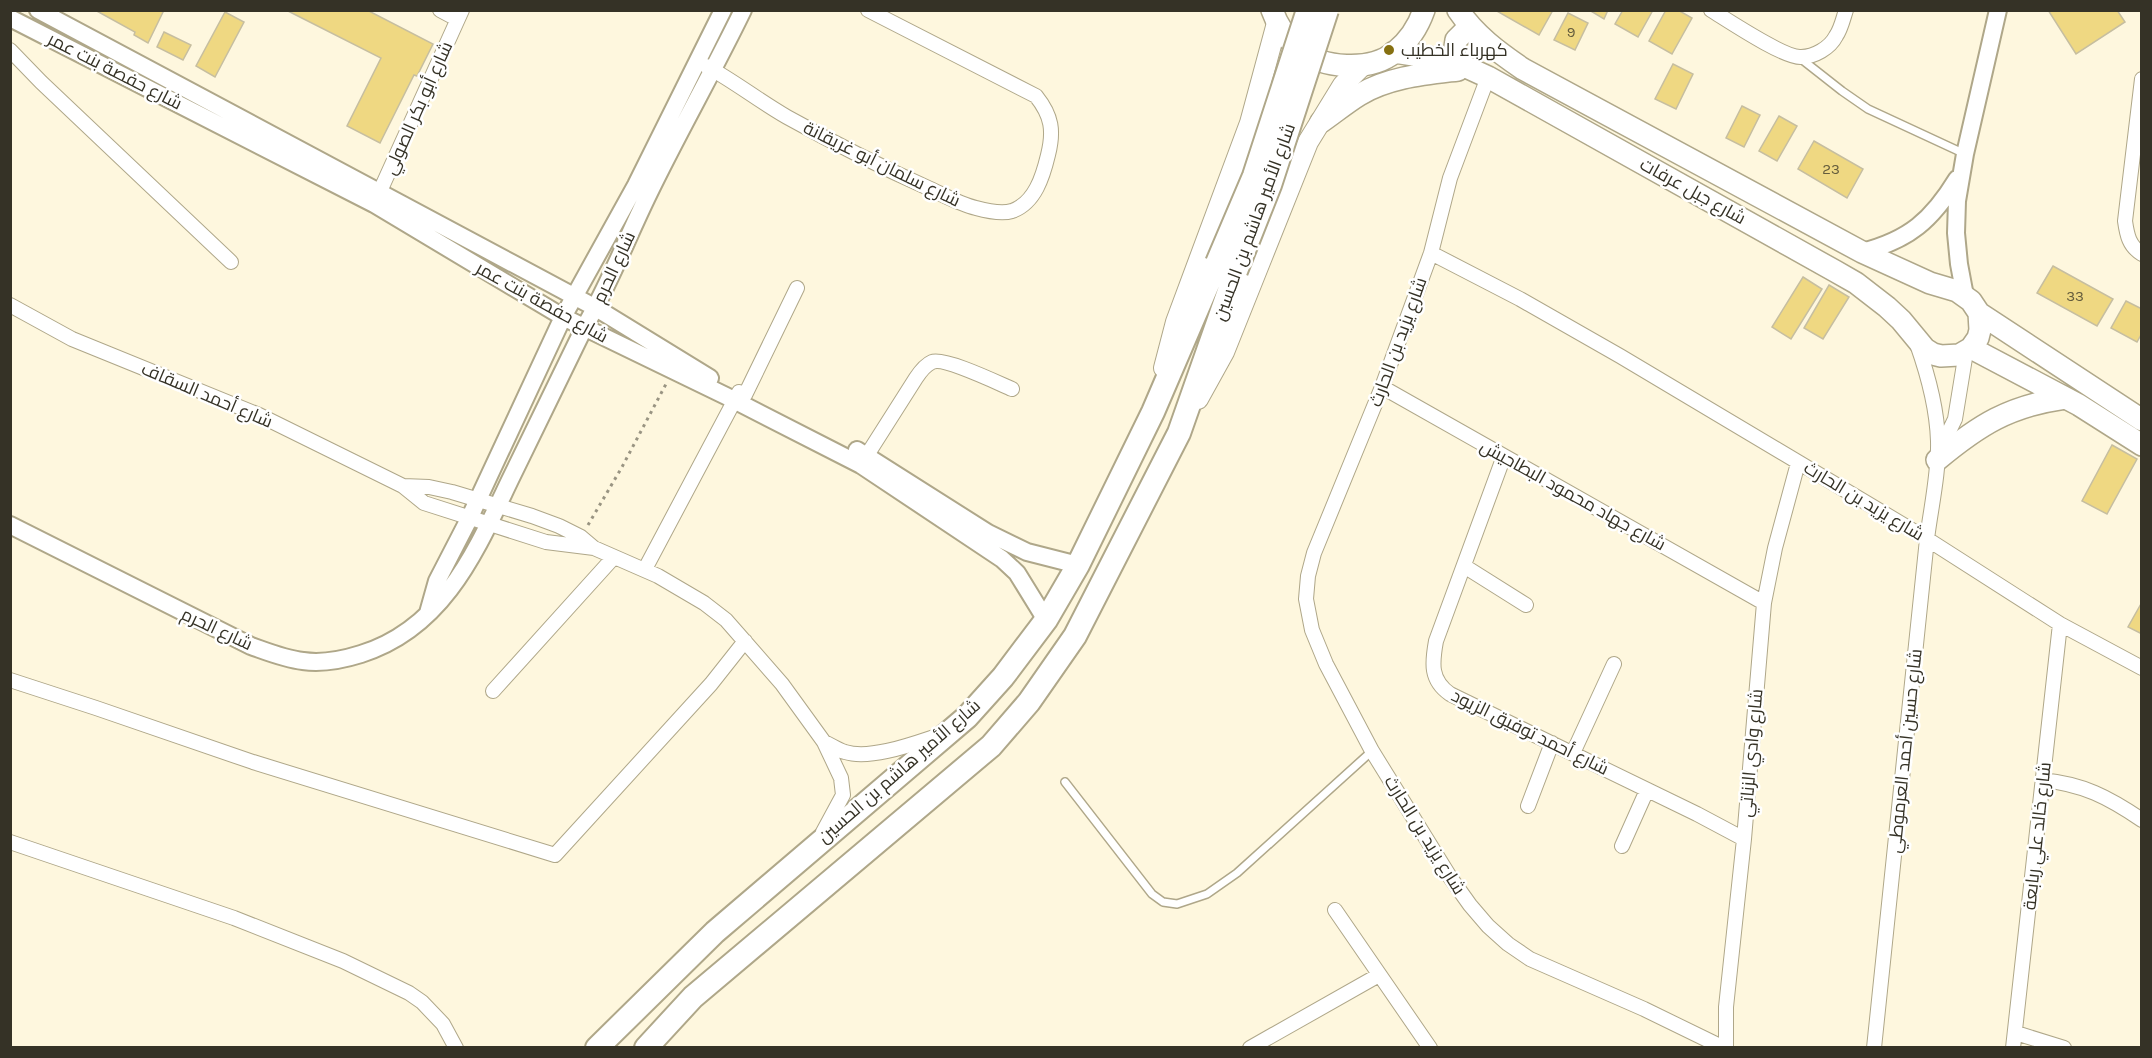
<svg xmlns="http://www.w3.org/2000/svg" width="2152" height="1058" font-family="Karla,Cairo,sans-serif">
<rect width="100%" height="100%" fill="#fef7de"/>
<path fill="#efd882" stroke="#c6bea0" stroke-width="1.5" d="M95 10H164L148 43 134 35 135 32Z
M286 10H367L433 44 417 76 414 75 380 143 347 126 381 58Z
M1495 10H1553L1539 35Z
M1589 10H1608L1604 19Z
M1623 10H1653L1638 37 1615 24Z
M1666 10H1678L1692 18 1672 54 1649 41Z
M2048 10H2117L2125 22 2076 54Z
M225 12 244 22 215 77 196 66Z
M1568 13 1588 23 1575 50 1554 40Z
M164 32 191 45 183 60 157 47Z
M1673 64 1693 74 1676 109 1655 99Z
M1742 106 1760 115 1744 147 1726 138Z
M1779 116 1797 126 1777 161 1759 151Z
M1814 141 1863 169 1847 198 1798 169Z
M2053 266 2113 299 2097 326 2037 293Z
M1803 277 1822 289 1791 339 1772 327Z
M1829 285 1849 297 1823 339 1804 328Z
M2126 301 2142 309V333L2137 342 2111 328Z
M2112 445 2137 459 2107 514 2082 501Z
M2142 602V634L2128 627Z"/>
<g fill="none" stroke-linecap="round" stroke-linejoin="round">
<g stroke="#afa789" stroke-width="10">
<path id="service" d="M1800 58 1842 91 1868 109 1965 154
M1065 782 1152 894 1163 902 1177 904 1207 894 1237 873 1372 751"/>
</g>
<g stroke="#afa789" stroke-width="16">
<path id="minor" d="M440 10 457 19
M1711 10C1729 21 1784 58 1801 57 1814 57 1830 48 1836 36 1841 29 1843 19 1846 10
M10 50 41 82 231 262
M706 66C734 81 759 101 787 117 832 142 879 166 926 187 942 194 959 204 976 208 987 211 1002 214 1012 211 1035 203 1043 176 1048 155 1054 131 1052 116 1036 96L868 10
M1488 77 1450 178 1431 253 1382 387 1314 553 1308 576 1306 599 1312 630 1326 664 1372 751 1450 877 1470 905 1488 926 1508 944 1530 959 1644 1009 1724 1048
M2142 79 2125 221C2127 235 2129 246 2142 254
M376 200 462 10
M1431 253 1520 299 1620 356 1927 539 2060 624 2142 668
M10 305 72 339 259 415 403 486 424 503 546 542 594 548
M1382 387 1764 603
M745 395 797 288
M1939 452 1955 419 1966 352
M1504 456 1436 641C1432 663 1430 680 1450 694L1697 814 1744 839
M862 463 916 378C920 372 925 365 932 362 944 357 998 383 1012 389
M403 486 429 487 452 492 532 516 559 526 581 537 594 548 658 576 704 603 726 620 782 684 824 742 841 778 843 795 823 832
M1464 566 1526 605
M645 569 739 392
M10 680 96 708 253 762 555 855 711 684 745 641
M493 691 614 557
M824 742C831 745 838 750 845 752 870 760 913 744 937 736
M1573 753 1614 664
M2042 780C2083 784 2108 797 2142 820
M1528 806 1552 743
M10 842 234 918 343 961 409 993 422 1002 443 1024 456 1048
M1622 846 1647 790
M1335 910 1430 1048
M2016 1033 2064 1048
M1250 1048 1379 975
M1726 1048V1007L1744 839 1764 603 1775 548 1798 463
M1874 1048 1927 539C1931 507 1939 473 1938 441 1937 408 1928 375 1917 344
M2013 1048 2060 624"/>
</g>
<g stroke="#afa789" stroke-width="20">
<path id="tertiary" d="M38 10 596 308 710 378
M10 18 374 204 563 317 726 396 861 465 1002 559 1017 573 1046 620
M1862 252C1909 240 1932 220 1957 179
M1965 296 1959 264 1956 233 1957 201 1965 154 1998 10
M857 450 988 533 1027 552 1078 565
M10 525 251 646C268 652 285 659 303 661 323 664 342 660 361 654 444 628 476 551 510 480 535 429 559 379 584 328 609 285 627 238 649 193 679 131 713 72 743 10
M428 613 437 581 469 519 563 317 636 185 723 10"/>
</g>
<g stroke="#afa789" stroke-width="22">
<path id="secondary" d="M1164 368 1176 322 1250 123 1277 23
M1198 399 1224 352 1308 142 1343 85 1363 65"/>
</g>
<g stroke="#afa789" stroke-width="24">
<path id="primary" d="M1272 10C1277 24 1287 39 1298 49 1323 69 1370 72 1395 52 1409 41 1418 27 1424 10
M1394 52 1453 61 1488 77 1835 271 1856 283 1887 307 1901 320 1925 349 1933 354 1941 356 1959 355 1971 348 1978 338 1980 330 1979 313 1971 301 1957 291 1930 283 1862 252 1523 69C1498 52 1475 35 1458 10
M1453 61 1456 40 1469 27
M1321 122C1334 113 1346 103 1359 95 1389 77 1425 74 1458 70
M1979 313 2142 420
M1971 348 2079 405 2142 445
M1937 460C1979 425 2009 406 2065 398"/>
</g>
<g stroke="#afa789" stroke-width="26">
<path id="trunk" d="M597 1048 715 932 967 717 1003 677 1046 620 1078 565 1153 412 1217 263
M646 1048 693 997 991 746 1029 702 1075 636 1179 433 1236 271"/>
</g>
<path stroke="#999482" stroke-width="3" stroke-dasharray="3 4.5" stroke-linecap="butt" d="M588 525 622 467 666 384"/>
<use href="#service" stroke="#fff" stroke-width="7"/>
<use href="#minor" stroke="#fff" stroke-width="14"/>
<use href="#tertiary" stroke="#fff" stroke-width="16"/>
<use href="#secondary" stroke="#fff" stroke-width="20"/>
<use href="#primary" stroke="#fff" stroke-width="21"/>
<use href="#trunk" stroke="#fff" stroke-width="22"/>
<g stroke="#afa789" stroke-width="26" stroke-linecap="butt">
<path id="trunk-bridge" d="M1217 263 1254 176 1308 10
M1236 271 1270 185 1327 10"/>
</g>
<use href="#trunk-bridge" stroke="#fff" stroke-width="22"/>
</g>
<circle fill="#867011" stroke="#fff" stroke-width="2" cx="1389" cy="50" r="6"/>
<g text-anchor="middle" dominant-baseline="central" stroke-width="5" stroke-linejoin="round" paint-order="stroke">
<g font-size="15" fill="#645c3d">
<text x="1571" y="32">9</text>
<text x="1831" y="169">23</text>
<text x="2075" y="296">33</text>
</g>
<g font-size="18" fill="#353226" stroke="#fff" text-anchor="start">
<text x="1401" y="50">كهرباء الخطيب</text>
</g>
<g font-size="18" fill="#353226" stroke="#fff">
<text transform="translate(115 71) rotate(27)">شارع حفصة بنت عمر</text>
<text transform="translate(418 108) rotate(-66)">شارع أبو بكر الصولي</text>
<text transform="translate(882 164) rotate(26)">شارع سلمان أبو غريقانة</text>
<text transform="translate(1693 191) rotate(29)">شارع جبل عرفات</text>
<text transform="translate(1254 222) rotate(-70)">شارع الأمير هاشم بن الحسين</text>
<text transform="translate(614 267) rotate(-65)">شارع الحرم</text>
<text transform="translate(542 302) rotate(29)">شارع حفصة بنت عمر</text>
<text transform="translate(1398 342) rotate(-70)">شارع يزيد بن الحارث</text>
<text transform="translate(207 395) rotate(23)">شارع أحمد السقاف</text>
<text transform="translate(1573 495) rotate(29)">شارع جهاد محمود البطاحيش</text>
<text transform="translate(1864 501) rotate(31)">شارع يزيد بن الحارث</text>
<text transform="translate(217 629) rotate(25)">شارع الحرم</text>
<text transform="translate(1530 732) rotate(26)">شارع أحمد توفيق الزيود</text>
<text transform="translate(1905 751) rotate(-84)">شارع حسين أحمد العرموطي</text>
<text transform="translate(1751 753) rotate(-85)">شارع وادي الزناتي</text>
<text transform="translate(899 771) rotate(-41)">شارع الأمير هاشم بن الحسين</text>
<text transform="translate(1425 835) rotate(58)">شارع يزيد بن الحارث</text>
<text transform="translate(2037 836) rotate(-84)">شارع خالد علي ربابعة</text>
</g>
</g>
<rect width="2152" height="1058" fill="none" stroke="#353226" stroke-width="24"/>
</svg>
